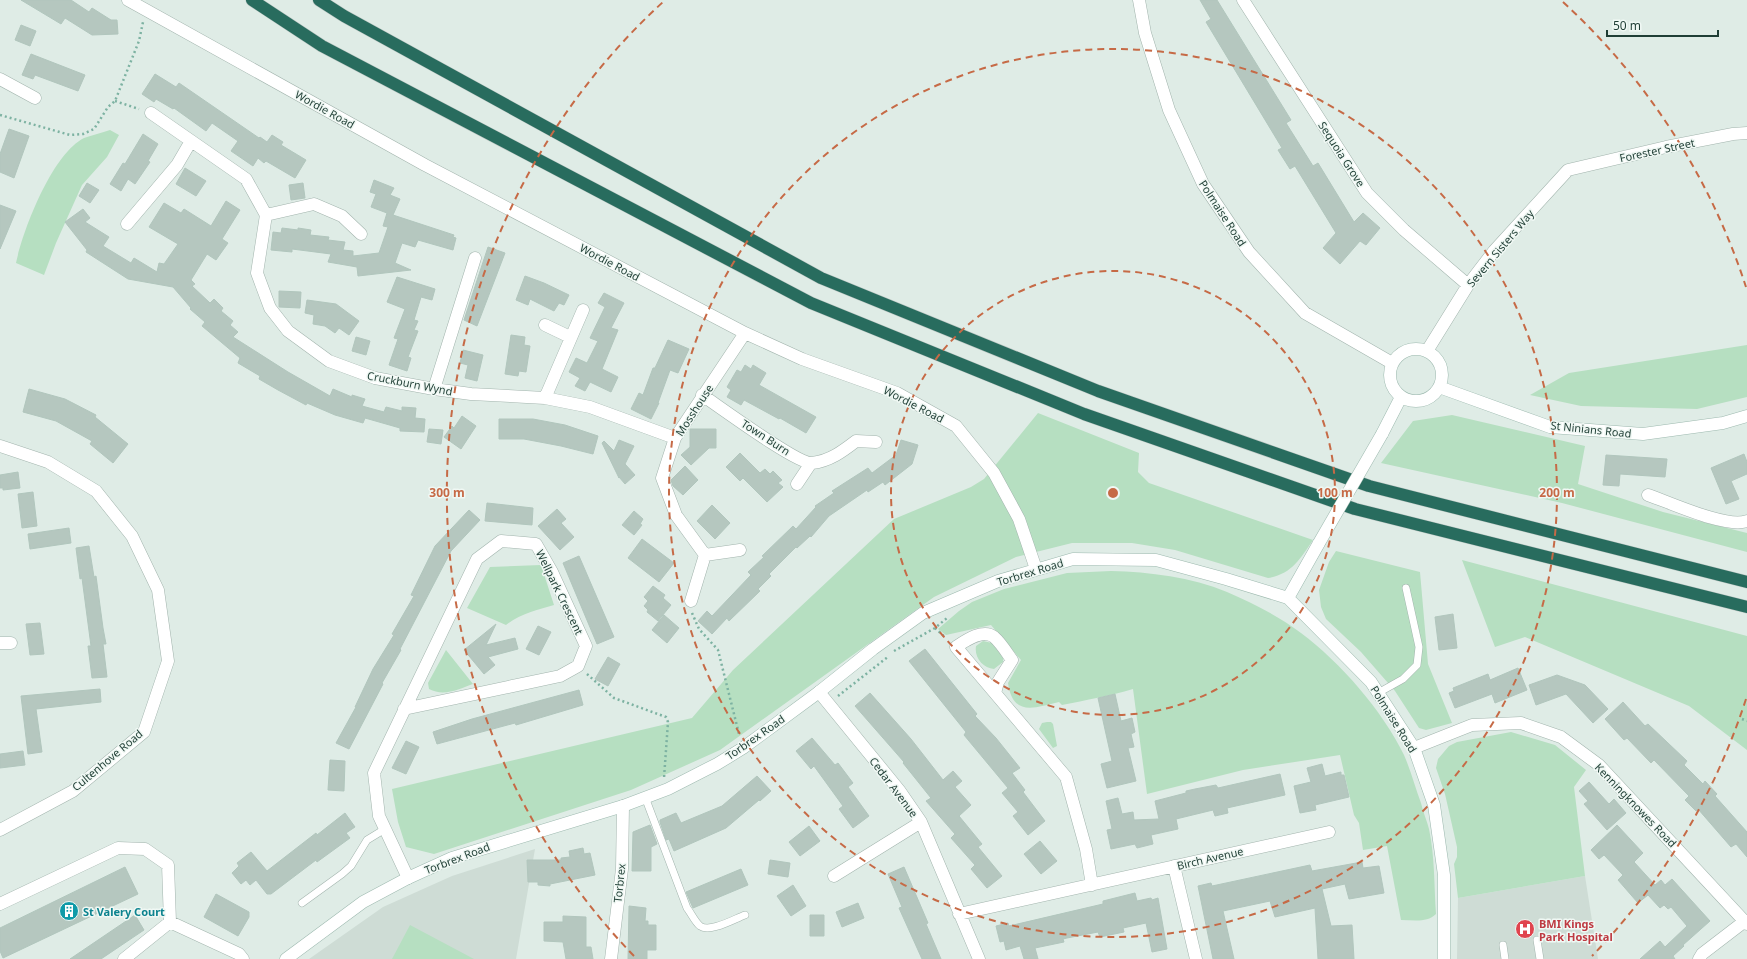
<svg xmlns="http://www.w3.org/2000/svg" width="1747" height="959" font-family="'Noto Sans',sans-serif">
<rect width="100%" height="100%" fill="#dfece6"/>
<path fill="#cedcd5" d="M535 849 516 959H309L383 907 452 876Z
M1585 876 1598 959H1457L1458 898Z"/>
<path fill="#b6dfc1" d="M110 130 119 135 107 157 82 185 56 243 44 275 16 263C23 230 52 154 84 138 92 135 102 133 110 130Z
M1747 345V397L1697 409 1581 406 1530 395 1569 373Z
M1038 413 1139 453 1138 472 1149 483 1313 540C1300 559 1292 574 1268 578L1175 550 1132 543H1072L1016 557 934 597 720 750 631 790 434 854 406 847 398 822 392 789 692 718 733 670 894 519 971 487 984 479Z
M1452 415 1585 446 1578 484 1663 512 1747 533V552L1562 503 1381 463 1413 421Z
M1336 551 1420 572 1428 664 1452 723 1426 730 1419 728 1395 691 1361 652 1326 619 1321 607 1319 590 1329 562Z
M1462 560 1747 636V750L1689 706 1525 637 1495 647Z
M541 565 554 605C537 610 520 614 506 625L467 608 490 567Z
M1111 571C1150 572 1191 577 1227 592 1252 603 1279 616 1301 633 1341 663 1382 710 1404 755 1411 771 1415 787 1421 803 1423 812 1427 821 1429 829 1435 857 1434 886 1436 914 1427 923 1414 920 1401 920L1387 846 1363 850 1359 823 1354 815 1340 755 1243 770 1147 794 1133 689C1110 696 1086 700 1062 705L1059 702C1034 708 1013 717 1008 683L1021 660 991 625 946 635 938 629 959 611 972 602 1004 589 1067 573Z
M983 641 992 643 1003 658V662L994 669C983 668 974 658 976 646Z
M446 650 473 684C459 689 444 697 429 689L428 683Z
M1047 722H1051L1053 724 1057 746 1053 748 1039 729 1042 723Z
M1511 732 1555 745 1586 770 1574 787 1585 876 1458 898 1454 864 1457 857V847L1445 794 1436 768 1438 759 1449 746 1457 742Z
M410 925 474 959H392Z"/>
<path fill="#b5c7bf" stroke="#b1c6bd" d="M21 0H71L89 12 92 8 111 20H117L118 34 92 35 65 18 61 24Z
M1200 0H1217L1291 120 1286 123 1313 166 1318 163 1354 222 1363 213 1380 228 1366 245 1360 241 1340 264 1323 248 1336 233 1295 166 1290 169 1278 150 1282 148 1206 22 1211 19Z
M21 25 36 31 30 46 15 40Z
M31 54 85 75 78 91 35 75 33 79 22 75Z
M155 74 176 87 179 83 259 138 260 137 267 142 272 135 283 142 281 145 306 160 295 178 266 161 264 163 258 158 253 166 231 151 238 141 212 123 206 131 174 108 173 109 156 99 154 102 142 94Z
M9 129 29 136 14 178 0 172V154Z
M143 134 158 144 148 161 150 162 135 184 128 179 121 191 110 184 123 163 125 164Z
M185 168 206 181 196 196 176 184Z
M374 180 394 188 390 195 400 199 393 215 454 235 453 237 456 238 453 250 418 240 415 247 402 243 395 263 411 270 358 276 357 267 328 262 331 254 292 249V252L271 250 273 232 281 233 282 228 298 230V228L311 230 310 235 329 237 328 240 345 242 343 250 353 251V256L379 253 388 227 383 226 387 213 371 207 376 194 370 192Z
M87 183 99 190 90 203 79 196Z
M303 183 305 198 291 200 289 185Z
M226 201 240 210 222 239 228 243 216 260 207 254 191 280 195 284 192 286 210 303 214 299 223 308 221 311 233 321 230 325 238 332 233 337 288 372 330 396 333 389 352 397V395L365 399 362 406 384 412 386 407 402 411V407L416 408 415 418 425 419 424 432 400 431V428L365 418 363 423 335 415 307 403 306 405 278 390 259 379 260 376 238 363 240 358 202 326 205 322 190 309 191 308 173 287 128 279 86 252 87 250 65 222 83 209 90 218 85 222 109 237 103 246 131 263 134 258 157 272 159 263 164 264 178 244 149 227 164 203 181 213 184 209 211 226Z
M0 205 16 211 0 249Z
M488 247 505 253 477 326 464 320Z
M525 276 544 283 569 295 564 305 559 303 554 311 530 299 528 305 516 300Z
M397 277 435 289 432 300 421 297 414 320 418 321 414 330 418 331 408 357 411 358 407 371 389 365 398 339 394 338 405 309 387 302Z
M279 291 301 292 300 308 279 307Z
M604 293 624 303 611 328 618 330 602 369 618 377 611 392 590 382 585 391 575 386 580 378 569 372 576 358 587 363 598 341 590 338 605 307 598 303Z
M307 300 336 304 359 321 349 335 339 328 335 333 325 326 313 324 314 315 305 313Z
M511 335 525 337 524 345 530 346 526 372 519 371 518 376 505 374Z
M356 337 370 341 366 355 352 351Z
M668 340 689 349 678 373 670 370 658 403H659L651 419 631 409 639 393 643 395 653 368H655Z
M463 350 483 355 477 381 465 378 468 365 460 363Z
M745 365 751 369 753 365 766 373 759 385 816 417 806 433 780 418 779 419 744 400 741 405 727 397 731 390 727 387 737 370 741 372Z
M29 389 65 399 96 415 95 417 128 444 113 463 90 444 92 441 56 421 23 412Z
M462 416 476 426 461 449 444 437 452 426 454 428Z
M499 419H533L565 425 598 436 593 454 561 446 524 439H499Z
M429 429 443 430 441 444 427 442Z
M690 429H716V448H709L691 465 681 455 690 447Z
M619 440 634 446 625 464 635 475 625 484 619 477V478L602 443 604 441 614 451Z
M901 440 918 445 912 464 885 485 883 482 868 492 867 490 829 516 811 537 810 536 797 548 796 547 769 574 771 576 758 589 760 591 729 621 727 618 712 634 698 621 707 611 712 616 751 575 748 572 764 557 762 556 793 526 796 529 816 507 815 506 834 493 832 491 868 468 872 473 896 455Z
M740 453 760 473 765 469 770 474 773 471 782 480 778 483 783 487 767 502 743 478 740 481 726 467Z
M1744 454 1747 462V474L1731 481 1739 499 1726 504 1711 468Z
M1606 455 1667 459 1665 477 1620 474 1619 486 1603 485Z
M685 466 698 480 683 495 673 486 671 480Z
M18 472 20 488 3 490V488H0V475Z
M33 492 37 526 22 528 18 494Z
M487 503 533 508 532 525 485 521Z
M712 505 730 523 715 539 697 521Z
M557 509 566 519 561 523 574 537 560 550 538 526Z
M469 510 480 520 451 551 400 649 401 650 382 683 383 684 349 749 336 743 356 707H355L373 669 394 635 392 634 414 596 411 595 435 546Z
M634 511 643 519 640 524 642 525 634 535 622 525Z
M69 528 71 543 30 549 28 534Z
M642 539 674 563 659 582 628 558Z
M89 546 94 577 96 576 103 628 106 644H103L107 677 92 678 88 646H91L82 578 80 579 76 548Z
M579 556 614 637 597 644 563 563Z
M653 586 665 595 663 598 671 605 658 621 647 612 648 610 644 606 648 601 644 597Z
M1453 614 1457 648 1439 650 1435 617Z
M664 615 679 628 667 643 652 630Z
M40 623 44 654 30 655 26 624Z
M496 624 486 645 515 638 518 649 488 657 495 665 484 674 464 650Z
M538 626 551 632 539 655 526 649Z
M925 649 977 714 975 716 996 738 1020 768 1012 773 1025 790 1023 792 1045 821 1028 835 1013 816 1018 812 1002 793 1008 788 964 735 966 732 909 661Z
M608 657 620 664 608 686 595 679Z
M1518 668 1527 690 1495 703 1492 694 1455 708 1449 693 1454 691 1453 688 1488 674 1490 680Z
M1557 675 1585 685 1608 709 1593 723 1566 694 1536 705 1529 685Z
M100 689 101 702 36 709 42 752 28 754 21 696Z
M579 690 583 705 516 725 515 723 437 744 433 732 472 719Z
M870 693 911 739 943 780 953 771 962 781 955 787 971 805 959 816 982 844 978 847 1002 876 987 888 971 869 975 865 951 838 955 834 926 801 931 798 903 763 904 762 855 706Z
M1115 694 1121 721 1132 718 1135 732 1131 734 1134 747 1128 748 1136 781 1107 788 1101 764 1112 761 1098 698Z
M1623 702 1645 726 1648 724 1687 761 1684 765 1703 784 1705 781 1717 794 1715 796 1747 832V857L1736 844 1731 847 1698 809 1696 811 1685 800 1689 796 1654 760 1651 763 1627 738 1624 740 1605 719Z
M812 738 835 765 838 763 853 783 848 787 869 816 853 828 839 809 843 806 814 766 811 769 796 751Z
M406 741 419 747 406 774 392 768Z
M23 751 25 765 0 768V754Z
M330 760 345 761 344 791 328 790Z
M1322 764 1325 776 1341 772V775H1344L1349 797 1315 805 1316 810 1300 813 1294 786 1311 782 1307 768Z
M1280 774 1285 795 1227 808 1228 813 1215 816 1213 810 1176 819 1178 829 1151 835 1153 844 1137 848 1135 844 1111 849 1107 830 1112 829 1106 801 1118 798 1122 814 1133 812 1134 820 1159 819 1155 801 1186 793V791L1195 789 1216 785 1218 788Z
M757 776 771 791 760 801 759 800 726 828 674 851 669 839 666 840 660 822V820L676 813 681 823 722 806Z
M1589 782 1609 804 1614 799 1626 813 1607 830 1584 804 1588 801 1579 791Z
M345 813 355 827 346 833 350 838 317 862 316 860 271 894H267L256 880 250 885 246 880 241 884 232 873 239 866 237 863 251 852 267 871 316 833 317 835Z
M650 825 657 844 651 847V871H632L633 832Z
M1617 825 1643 853 1634 862 1655 885 1661 880 1665 885 1672 879 1710 921 1683 945 1684 946 1673 956 1675 959H1640L1660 941 1665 947 1687 926 1671 907 1668 909 1664 905 1660 908 1648 895 1638 903 1618 880 1623 875 1604 855 1599 859 1591 850Z
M809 826 820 841 800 856 789 842Z
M1040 841 1057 861 1041 874 1024 854Z
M583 848 584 854 590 853 595 875 550 884V886L538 885V882H528L527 860H561V858L570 857 569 851Z
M770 860 790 863 788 877 768 874Z
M1362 862 1363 868 1379 866 1384 893 1349 899 1345 884 1322 889 1331 926 1352 925 1354 959H1318L1315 908 1275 917 1270 901 1223 911 1234 959H1213L1198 886 1211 883 1212 886 1310 865 1312 871Z
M125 867 138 894 3 958 0 951V928Z
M904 867 928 923 926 924 941 959H922L899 908 902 907 888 874Z
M741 869 748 885 693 908 686 892Z
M793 885 806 906 791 916 777 896Z
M1135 893 1137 901 1151 898 1152 900 1158 898 1167 949 1152 952 1146 923 1123 928 1124 932 1100 937 1098 932 1067 938 1063 939 1064 942 1035 948 1038 959H1024L1020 946 1006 950 1004 941 1000 942 996 926 1008 923 1009 926 1103 904V901Z
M216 894 249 912V917L238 936 204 917Z
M858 903 864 918 842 927 836 912Z
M629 906 646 908 645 921H648V925H656V950H647V959H628Z
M135 915 144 930 101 959H70Z
M810 915H824V936H810Z
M563 916 586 917V947H591L593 959H566L563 942 544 941V922H563Z"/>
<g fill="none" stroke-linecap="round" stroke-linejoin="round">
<g stroke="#a2b4ad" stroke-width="8">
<path id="lane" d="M1378 693 1403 679 1417 665 1419 647 1406 588
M645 797 687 908C691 913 695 922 700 926 710 933 734 919 745 915
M302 903 342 874 351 866 367 840 385 829
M1537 940 1540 959
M1503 945 1505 959"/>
</g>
<g stroke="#a2b4ad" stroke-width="13">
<path id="street" d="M128 0 425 165 745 333 802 359 897 393 956 426 994 473 1019 519 1036 569
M1139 0 1145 33 1169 110 1203 184 1249 252 1305 313 1392 363
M1243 0 1367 193 1404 230 1468 285
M0 79 35 98
M151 113 246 179 266 215 257 273 270 308 288 331 329 361 375 378 434 389 471 394 545 398 590 407 675 438
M266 215 314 204 342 216 361 234
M127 224 177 165 191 141
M545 325 570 337
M1427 351 1468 285 1494 251 1568 170 1666 147 1733 134 1747 133
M434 389 475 258
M702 395C720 407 797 464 812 463 830 461 843 451 856 441L876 442
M545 398 583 310
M0 446 48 462 96 491 132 536 158 590 168 661 144 732 73 791 0 830
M797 484 811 463
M1648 495C1669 502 1727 529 1747 521
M705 555 740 550
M691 601 705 555 676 515 662 478 675 438 745 333
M0 643H11
M819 692 899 790 921 822 979 959
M995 693 998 682 1012 660C1007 653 1001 643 994 637 983 628 965 641 956 647L1066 777 1086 849 1092 885
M404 709 560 676 578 666 586 646 552 572 536 544 501 541 477 559 374 773 379 816 408 878
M1414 748 1472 725 1521 723 1561 737 1599 765 1747 924
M1174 866 1196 959
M834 876 921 822
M0 904 118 848 145 849 168 865 170 922
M959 914 1329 832
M124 959 170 922 239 954 243 959
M611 959 622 869 623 806
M1699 959 1702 954 1745 921"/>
</g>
<g stroke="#9db9af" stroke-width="13">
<path id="secondary" d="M1390 375a26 26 0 1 1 52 0a26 26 0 1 1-52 0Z
M1439 387 1550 427 1643 434 1723 423 1747 416
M1382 434 1401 397
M1288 598 1319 543
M286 959 363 902 408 878 452 858 623 806 668 789 717 764 743 748 819 692 873 649 923 613 998 581 1073 559 1156 560 1226 579 1288 598 1371 682 1414 748 1434 805 1444 875V959"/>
</g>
<g stroke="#c0c9c6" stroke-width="13">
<path id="highway" d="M252 0 322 46 811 303 1084 414 1355 509 1747 607
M319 0 344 16 821 278 1098 391 1369 486 1747 582"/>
</g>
<path stroke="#7db2a2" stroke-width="2.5" stroke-dasharray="2 3" stroke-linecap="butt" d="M115 101 139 109
M0 115 70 135 83 134 94 129 108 107 115 101 139 41 143 22
M692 613 699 629 718 650 739 734
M935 628 946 638
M894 651 935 628 947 618
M587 674 614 698 666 717 668 722 664 778
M838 696 889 656
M1742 719 1747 721"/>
<use href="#lane" stroke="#fff" stroke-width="7"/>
<use href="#street" stroke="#fff" stroke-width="12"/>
<use href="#secondary" stroke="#fff" stroke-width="12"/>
<use href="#highway" stroke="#286c5e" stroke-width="12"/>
<g stroke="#9db9af" stroke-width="13" stroke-linecap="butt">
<path id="secondary-bridge" d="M1319 543 1382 434"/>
</g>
<use href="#secondary-bridge" stroke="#fff" stroke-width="12"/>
</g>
<g fill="none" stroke="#c66a46" stroke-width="2" stroke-dasharray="7 5">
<circle cx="1113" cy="493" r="222"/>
<circle cx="1113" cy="493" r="444"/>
<path d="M1746 699A666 666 0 0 1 1592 956M634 956A666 666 0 0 1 663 2M1563 2A666 666 0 0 1 1746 287"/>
</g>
<defs>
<g id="building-disc" transform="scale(1)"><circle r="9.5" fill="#0f9aa8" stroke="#f0f8f4"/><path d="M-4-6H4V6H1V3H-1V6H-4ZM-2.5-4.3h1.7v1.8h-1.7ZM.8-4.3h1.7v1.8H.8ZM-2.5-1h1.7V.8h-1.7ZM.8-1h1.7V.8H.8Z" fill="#fff"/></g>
<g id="hospital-disc" transform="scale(1)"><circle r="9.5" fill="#e0444e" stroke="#f0f8f4"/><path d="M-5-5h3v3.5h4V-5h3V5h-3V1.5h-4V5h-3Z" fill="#fff"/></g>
</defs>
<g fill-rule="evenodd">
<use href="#building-disc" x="69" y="911"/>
<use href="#hospital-disc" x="1525" y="929"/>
</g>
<g text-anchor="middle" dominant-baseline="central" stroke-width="3" stroke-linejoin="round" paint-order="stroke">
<g font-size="11" fill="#1f3e35" stroke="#f0f8f4">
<text transform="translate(325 109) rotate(29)">Wordie Road</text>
<text transform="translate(1657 150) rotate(-12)">Forester Street</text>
<text transform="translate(1342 154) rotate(57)">Sequoia Grove</text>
<text transform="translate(1223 213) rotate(57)">Polmaise Road</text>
<text transform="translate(1500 248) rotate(-50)">Severn Sisters Way</text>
<text transform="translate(610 262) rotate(28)">Wordie Road</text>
<text transform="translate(410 383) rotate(11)">Cruckburn Wynd</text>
<text transform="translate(914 404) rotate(27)">Wordie Road</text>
<text transform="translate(694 410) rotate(-57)">Mosshouse</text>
<text transform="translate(1591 429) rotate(6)">St Ninians Road</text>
<text transform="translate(766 437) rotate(33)">Town Burn</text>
<text transform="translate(1030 572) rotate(-17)">Torbrex Road</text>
<text transform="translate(560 592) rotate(64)">Wellpark Crescent</text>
<text transform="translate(1394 719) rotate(58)">Polmaise Road</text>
<text transform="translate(755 737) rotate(-35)">Torbrex Road</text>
<text transform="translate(107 760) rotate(-40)">Cultenhove Road</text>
<text transform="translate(894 787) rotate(53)">Cedar Avenue</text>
<text transform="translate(1636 805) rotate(46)">Kenningknowes Road</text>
<text transform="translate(457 858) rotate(-21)">Torbrex Road</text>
<text transform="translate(1210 858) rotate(-13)">Birch Avenue</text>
<text transform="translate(619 883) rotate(-84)">Torbrex</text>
</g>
<g font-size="11" font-weight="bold" fill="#0d838f" stroke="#f0f8f4" text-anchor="start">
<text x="83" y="911">St Valery Court</text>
</g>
<g font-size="11" font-weight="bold" fill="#be3a42" stroke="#f0f8f4" text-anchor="start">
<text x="1539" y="923">BMI Kings<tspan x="1539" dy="13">Park Hospital</tspan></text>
</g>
</g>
<circle cx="1113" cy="493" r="6" fill="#c66a46" stroke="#f0f8f4" stroke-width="2"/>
<g font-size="12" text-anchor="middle" font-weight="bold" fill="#c66a46" stroke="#f0f8f4" stroke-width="3" stroke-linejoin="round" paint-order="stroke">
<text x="1335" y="497">100 m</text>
<text x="1557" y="497">200 m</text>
<text x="447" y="497">300 m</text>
</g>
<path d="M1607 30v6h111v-6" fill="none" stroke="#1f3e35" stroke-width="2"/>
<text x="1613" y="30" font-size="12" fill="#1f3e35" stroke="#f0f8f4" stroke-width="3" paint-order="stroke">50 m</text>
</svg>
